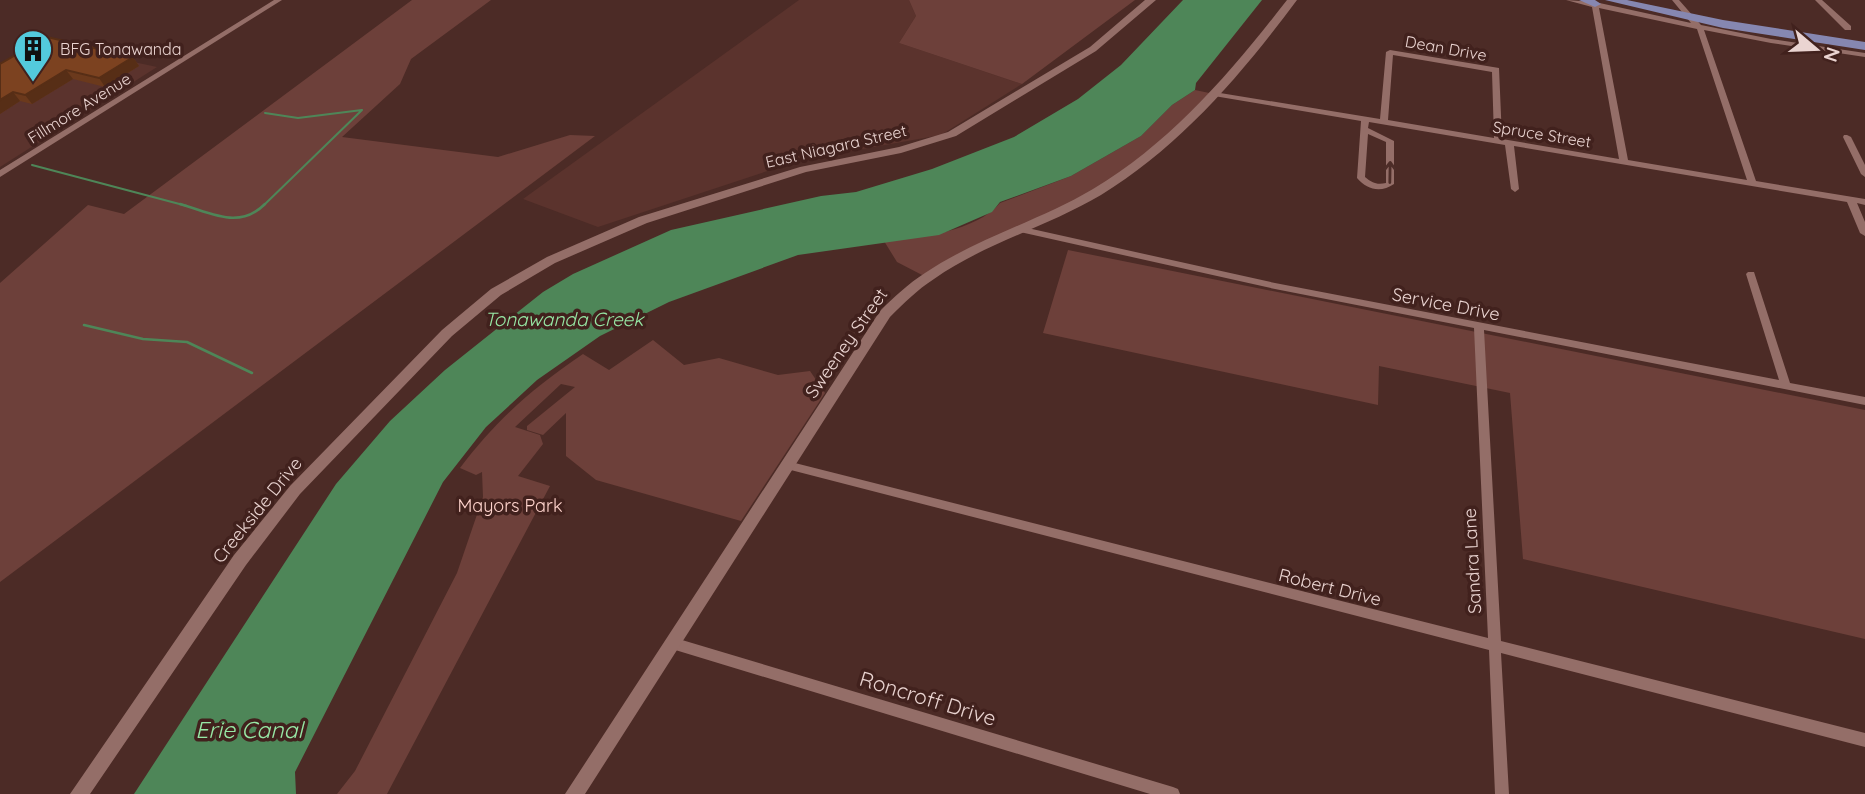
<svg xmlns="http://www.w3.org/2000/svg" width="1865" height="794" font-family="Quicksand,sans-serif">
<rect width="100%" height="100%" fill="#4c2b26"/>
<path fill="#5b332d" d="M799 0H909L916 16 899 43 1022 84 941 135 801 160 598 227 523 199Z
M50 44 157 67 0 167V73Z"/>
<path fill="#6d403a" d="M412 0H491L411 59 400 84 342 137 498 157 570 135 595 136 0 582V283L88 205 124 214Z
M909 0H1135L1022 84 899 43 916 16Z
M1195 90 1214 94 1133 169 1037 224 924 276 897 262 884 241C921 237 975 232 1000 203L1071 176 1141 136 1172 105Z
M1068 250 1865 410V639L1523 559 1510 393 1379 366 1378 405 1043 333Z
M653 340 684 365 719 358 778 375 810 371 825 393 741 521 596 480 566 456V413L543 435 527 430V426L575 387 561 384 515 427 540 435 543 444 518 476 550 486 387 794H337L355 771 457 573 483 497 482 472 476 475 460 468C497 419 533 388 583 354L609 370Z"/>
<path fill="#4e8658" d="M1183 0H1262L1196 83 1195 90 1172 105 1141 136 1071 176 1000 202 992 212 939 235 798 255 669 302 600 336 537 380 486 427 443 482 295 772 296 794H134L336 484 390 421 445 370 543 292 573 274 671 230 821 196 856 192 932 169 1014 137 1078 99 1121 65Z"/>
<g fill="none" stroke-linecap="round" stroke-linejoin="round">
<path stroke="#4e8658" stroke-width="2" d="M265 113 298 118 362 110
M32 165 187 206
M263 206 362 110"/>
<path stroke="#4e8658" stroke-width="2.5" d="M180 204C212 213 239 230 265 204
M84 325 143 339 187 342 252 373"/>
<path fill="#946e68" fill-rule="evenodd" d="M274 0H282L0 177V170Z
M1566 0 1595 2 1691 23 1672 0H1679L1701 25 1771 39 1865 53V57L1771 43 1704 30 1756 181 1865 199V205L1857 203 1865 222V236L1860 233 1847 202 1514 146 1519 189 1515 192 1511 189 1505 145 1369 122 1368 128 1394 141V184C1381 193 1367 190 1357 178L1361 121 1214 96 1210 94 1214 92 1380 119 1386 52 1390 50 1499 68 1502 139 1619 159 1592 7ZM1599 8 1697 29 1747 180 1628 160ZM1393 55 1492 72 1494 138 1388 120ZM1368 134 1386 142V183C1377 185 1372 183 1365 177Z
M1815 0H1822L1851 26V30H1845Z
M1844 135H1847L1851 137 1865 165V177L1861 174 1843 137Z
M1023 227 1275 283 1779 380 1746 274 1748 272H1754L1790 383 1865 397V405L1484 330 1501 641 1865 733V747L1501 653 1509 794H1495L1489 650 783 468 781 465 783 462 787 461 1488 638 1474 328 1275 289 1020 232 1019 230Z
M672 637 1173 787 1178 789 1180 794H1150L672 649 668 647 666 643 668 639Z"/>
<path fill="#946e68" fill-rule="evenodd" d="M1145 0H1156L1096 51 956 136 901 153 806 172 647 223 555 263 501 295 452 336 300 494 246 565 90 794H70L234 555 290 486 442 330 491 289 547 257 639 217 800 167 899 147 948 132 1090 47Z
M1287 0H1297C1242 74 1180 147 1101 195 1047 227 985 243 934 279 917 290 904 303 890 317L585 794H565L880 311C894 297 908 284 925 273 977 238 1039 221 1093 189 1172 142 1231 72 1287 0Z"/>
<path fill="#8687b1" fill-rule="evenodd" d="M1579 0H1595L1601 4 1595 7Z
M1605 0H1627L1723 20 1865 42V50L1723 28Z"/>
</g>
<path fill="#6b391c" d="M133 57 139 66 105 87 73 79 32 104 20 101 0 114V64Z"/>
<path fill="#572e16" d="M133 57 139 66 105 87 99 78Z
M66 70 73 79 32 104 25 95Z
M13 92 20 101 0 114V100Z"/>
<path fill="#7c4220" stroke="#572e16" stroke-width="2" d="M47 37 133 57 99 78 66 70 25 95 13 92 0 100V64Z"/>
<defs><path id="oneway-shaft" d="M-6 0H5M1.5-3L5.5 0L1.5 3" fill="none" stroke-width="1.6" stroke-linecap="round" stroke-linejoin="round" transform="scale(1.75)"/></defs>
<use stroke="#4d2d28" href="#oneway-shaft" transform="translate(1390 172) rotate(-89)"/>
<defs>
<g id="building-pin" transform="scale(2.0125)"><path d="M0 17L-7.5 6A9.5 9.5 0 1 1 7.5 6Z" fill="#53cadc" stroke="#41211d"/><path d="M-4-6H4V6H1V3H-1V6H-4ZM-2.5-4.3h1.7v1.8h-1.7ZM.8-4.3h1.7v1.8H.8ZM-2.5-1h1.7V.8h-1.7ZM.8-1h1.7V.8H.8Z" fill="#111"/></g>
</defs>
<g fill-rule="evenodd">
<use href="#building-pin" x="33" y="49"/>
</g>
<g text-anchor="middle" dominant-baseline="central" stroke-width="7" stroke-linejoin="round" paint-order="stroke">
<g font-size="16" fill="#ead4d1" stroke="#41211d">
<text transform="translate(1446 48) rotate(10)">Dean Drive</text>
<text transform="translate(79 108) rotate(-32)">Fillmore Avenue</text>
<text transform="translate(1542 134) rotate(9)">Spruce Street</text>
<text transform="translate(836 146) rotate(-13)">East Niagara Street</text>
</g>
<g font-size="16" fill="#ead4d1" stroke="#41211d" text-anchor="start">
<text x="60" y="49">BFG Tonawanda</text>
</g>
<g font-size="18" fill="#ead4d1" stroke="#41211d">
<text transform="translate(1446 304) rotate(11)">Service Drive</text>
<text transform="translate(846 343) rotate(-55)">Sweeney Street</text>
<text transform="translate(257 510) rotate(-51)">Creekside Drive</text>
<text transform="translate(1472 561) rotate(-93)">Sandra Lane</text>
<text transform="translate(1330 587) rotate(14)">Robert Drive</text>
</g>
<g font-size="18" fill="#ffd4cd" stroke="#41211d">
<text x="510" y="505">Mayors Park</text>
</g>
<g font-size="19" font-style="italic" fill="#97e8a5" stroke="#41211d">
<text x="564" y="319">Tonawanda Creek</text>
</g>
<g font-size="21" fill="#ead4d1" stroke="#41211d">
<text transform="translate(928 698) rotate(17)">Roncroff Drive</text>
</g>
<g font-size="23" font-style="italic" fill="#97e8a5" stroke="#41211d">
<text x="249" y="729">Erie Canal</text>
</g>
</g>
<g transform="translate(1816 49) rotate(109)" stroke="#41211d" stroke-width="5" paint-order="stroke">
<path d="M0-5L12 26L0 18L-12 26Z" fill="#ead4d1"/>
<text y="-10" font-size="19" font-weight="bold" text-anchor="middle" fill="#ead4d1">N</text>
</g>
</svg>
